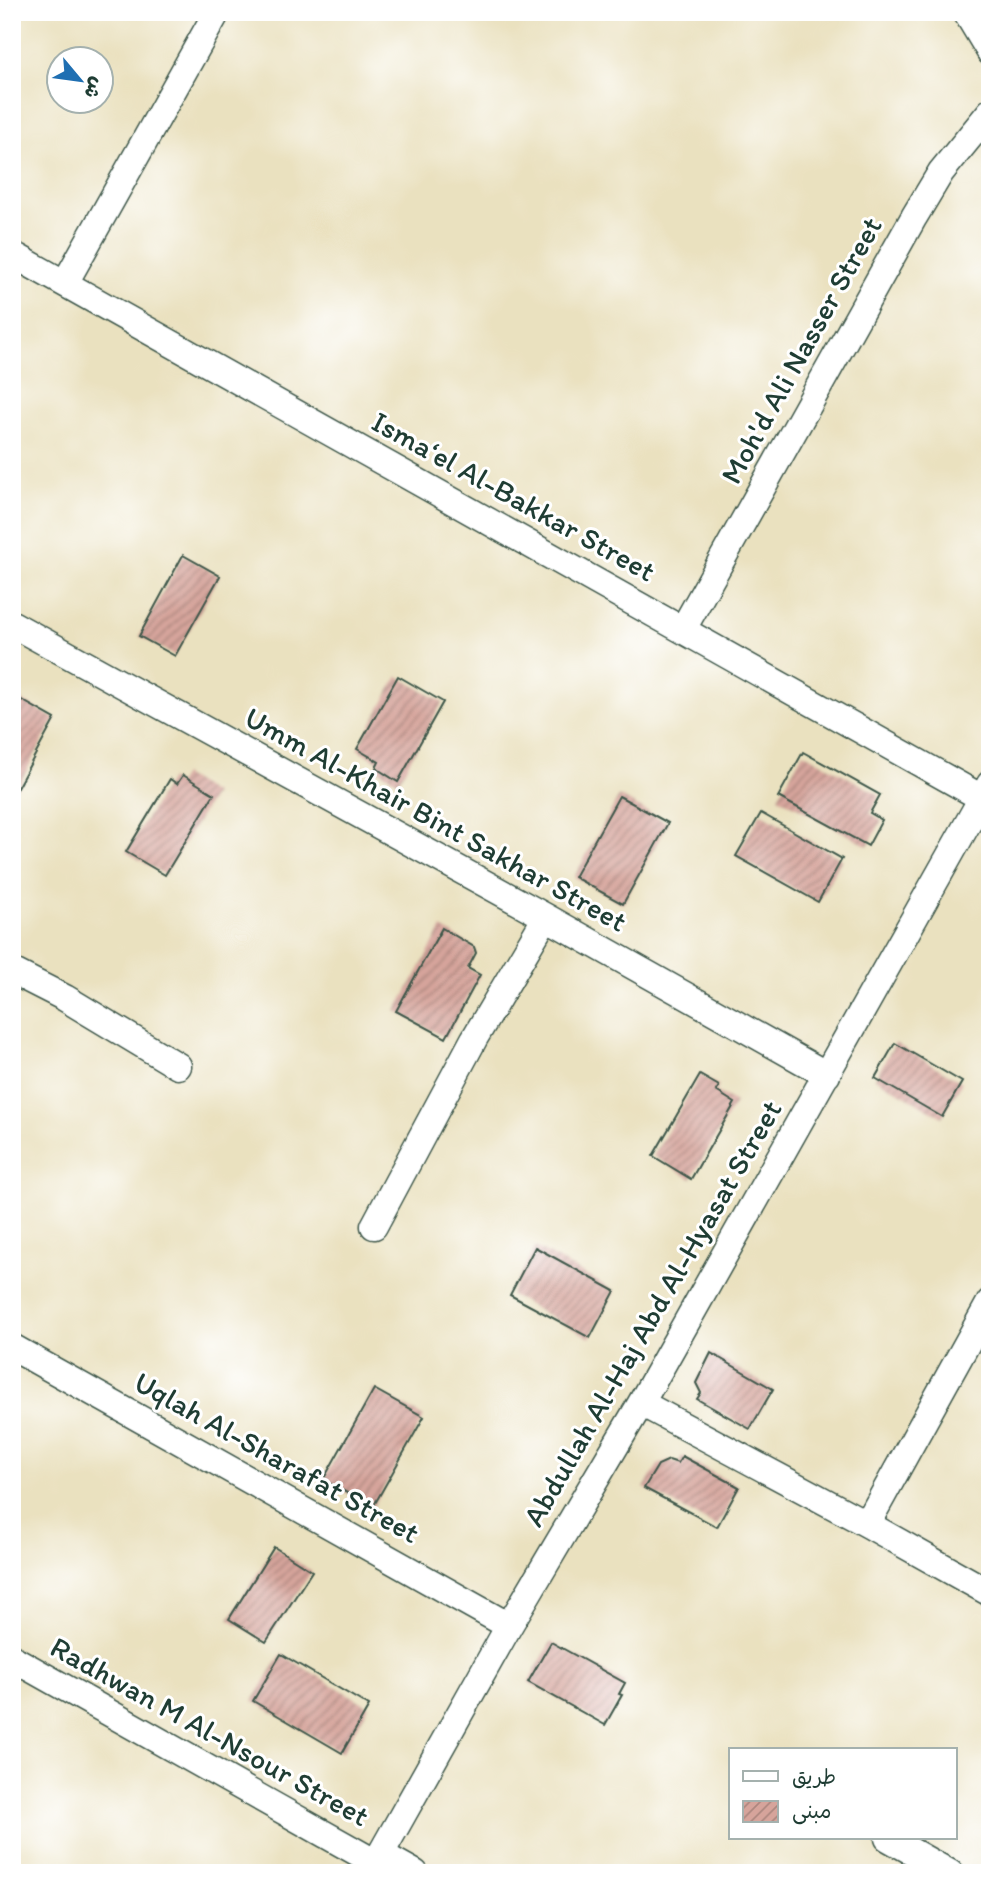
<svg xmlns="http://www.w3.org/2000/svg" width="1002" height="1885" font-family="Itim,'Playpen Sans Arabic',sans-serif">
<defs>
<pattern id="building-hatch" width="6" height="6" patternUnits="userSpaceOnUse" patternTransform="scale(1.75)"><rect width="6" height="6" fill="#d6a49b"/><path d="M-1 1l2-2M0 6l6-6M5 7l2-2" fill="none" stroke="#ad877f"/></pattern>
</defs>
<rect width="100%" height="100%" fill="#fff"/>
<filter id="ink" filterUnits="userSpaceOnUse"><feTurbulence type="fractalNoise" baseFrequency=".0143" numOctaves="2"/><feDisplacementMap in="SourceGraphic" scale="14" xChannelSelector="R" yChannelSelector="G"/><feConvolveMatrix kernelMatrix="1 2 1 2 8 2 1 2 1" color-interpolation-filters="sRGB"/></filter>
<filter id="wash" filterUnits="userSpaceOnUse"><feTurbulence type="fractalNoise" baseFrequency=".00686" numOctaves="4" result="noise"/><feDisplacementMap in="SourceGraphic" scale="28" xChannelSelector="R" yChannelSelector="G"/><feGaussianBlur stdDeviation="1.57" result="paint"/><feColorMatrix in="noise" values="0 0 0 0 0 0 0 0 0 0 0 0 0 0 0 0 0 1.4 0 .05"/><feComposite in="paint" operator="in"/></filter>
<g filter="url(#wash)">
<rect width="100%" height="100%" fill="#eae1bf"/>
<g id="blocks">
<path fill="url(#building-hatch)" d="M183 555 220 576 175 656 139 636Z
M398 676 443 702 398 782 376 768 379 762 357 749Z
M18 698 55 719 12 797V709Z
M803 752 880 795 870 813 882 820 868 846 778 797Z
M183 775 214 794 165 875 126 852 170 779 177 784Z
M619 796 668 823 623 904 574 877Z
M761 813 842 859 818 902 736 856Z
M442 928 474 947 476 953 468 968 480 975 446 1038 396 1011Z
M895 1043 962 1082 942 1117 875 1078Z
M700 1075 719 1086 716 1091 735 1103 691 1179 653 1156Z
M535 1247 615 1291 590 1338 510 1295Z
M711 1353 773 1389 750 1429 697 1399 701 1393 696 1383Z
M374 1389 424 1417 373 1507 323 1480Z
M682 1456 739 1487 717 1527 644 1488 658 1465 669 1460 678 1463Z
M274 1547 312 1571 266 1642 229 1619Z
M551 1642 625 1683 619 1694 622 1695 605 1725 528 1682Z
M281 1654 369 1706 342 1753 253 1701Z"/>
</g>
</g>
<g filter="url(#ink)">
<use href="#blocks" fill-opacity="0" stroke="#3d5649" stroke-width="2"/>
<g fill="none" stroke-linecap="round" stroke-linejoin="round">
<g stroke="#3d5649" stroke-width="29">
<path id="street" d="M966 12 990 52
M12 254 982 798
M65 283 217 12
M12 624 546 917 827 1075
M683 629 914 217 941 172 990 112
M12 971 65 998 178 1066
M374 1226 474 1039 546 917
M12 1347 509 1626
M641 1403 867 1524 990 1593
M867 1524 990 1302
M12 1658 376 1863
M888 1838 950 1873
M381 1854 415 1873
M370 1873 509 1626 641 1403 990 784"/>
</g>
<use href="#street" stroke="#fff" stroke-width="26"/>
</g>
</g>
<g text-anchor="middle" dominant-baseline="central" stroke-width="6" stroke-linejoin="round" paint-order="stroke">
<g font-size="30" fill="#1f3d34" stroke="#fff">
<text transform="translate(801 350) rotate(-61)">Moh'd Ali Nasser Street</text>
<text transform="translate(514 496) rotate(29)">Isma‘el Al-Bakkar Street</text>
<text transform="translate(436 819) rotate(29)">Umm Al-Khair Bint Sakhar Street</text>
<text transform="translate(652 1313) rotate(-60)">Abdullah Al-Haj Abd Al-Hyasat Street</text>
<text transform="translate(277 1457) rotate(29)">Uqlah Al-Sharafat Street</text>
<text transform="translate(210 1731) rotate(29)">Radhwan M Al-Nsour Street</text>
</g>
</g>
<rect width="1002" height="1885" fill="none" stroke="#fff" stroke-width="42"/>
<rect x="729" y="1748" width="228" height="91" fill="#ffffff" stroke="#a5b1ae" stroke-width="2"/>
<rect x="743" y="1771" width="35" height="10" fill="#ffffff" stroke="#a5b1ae" stroke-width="2"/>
<text x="792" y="1784" font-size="21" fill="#1f3d34">طريق</text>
<rect x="743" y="1801" width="35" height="21" fill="url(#building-hatch)" stroke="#a5b1ae" stroke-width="2"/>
<text x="792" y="1818" font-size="21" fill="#1f3d34">مبنى</text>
<g transform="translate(80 80) rotate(119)"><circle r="33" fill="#ffffff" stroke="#a5b1ae" stroke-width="2"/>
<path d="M0-5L12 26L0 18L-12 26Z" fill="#1f6fb2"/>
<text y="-10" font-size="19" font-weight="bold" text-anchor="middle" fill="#1f3d34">ش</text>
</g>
</svg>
